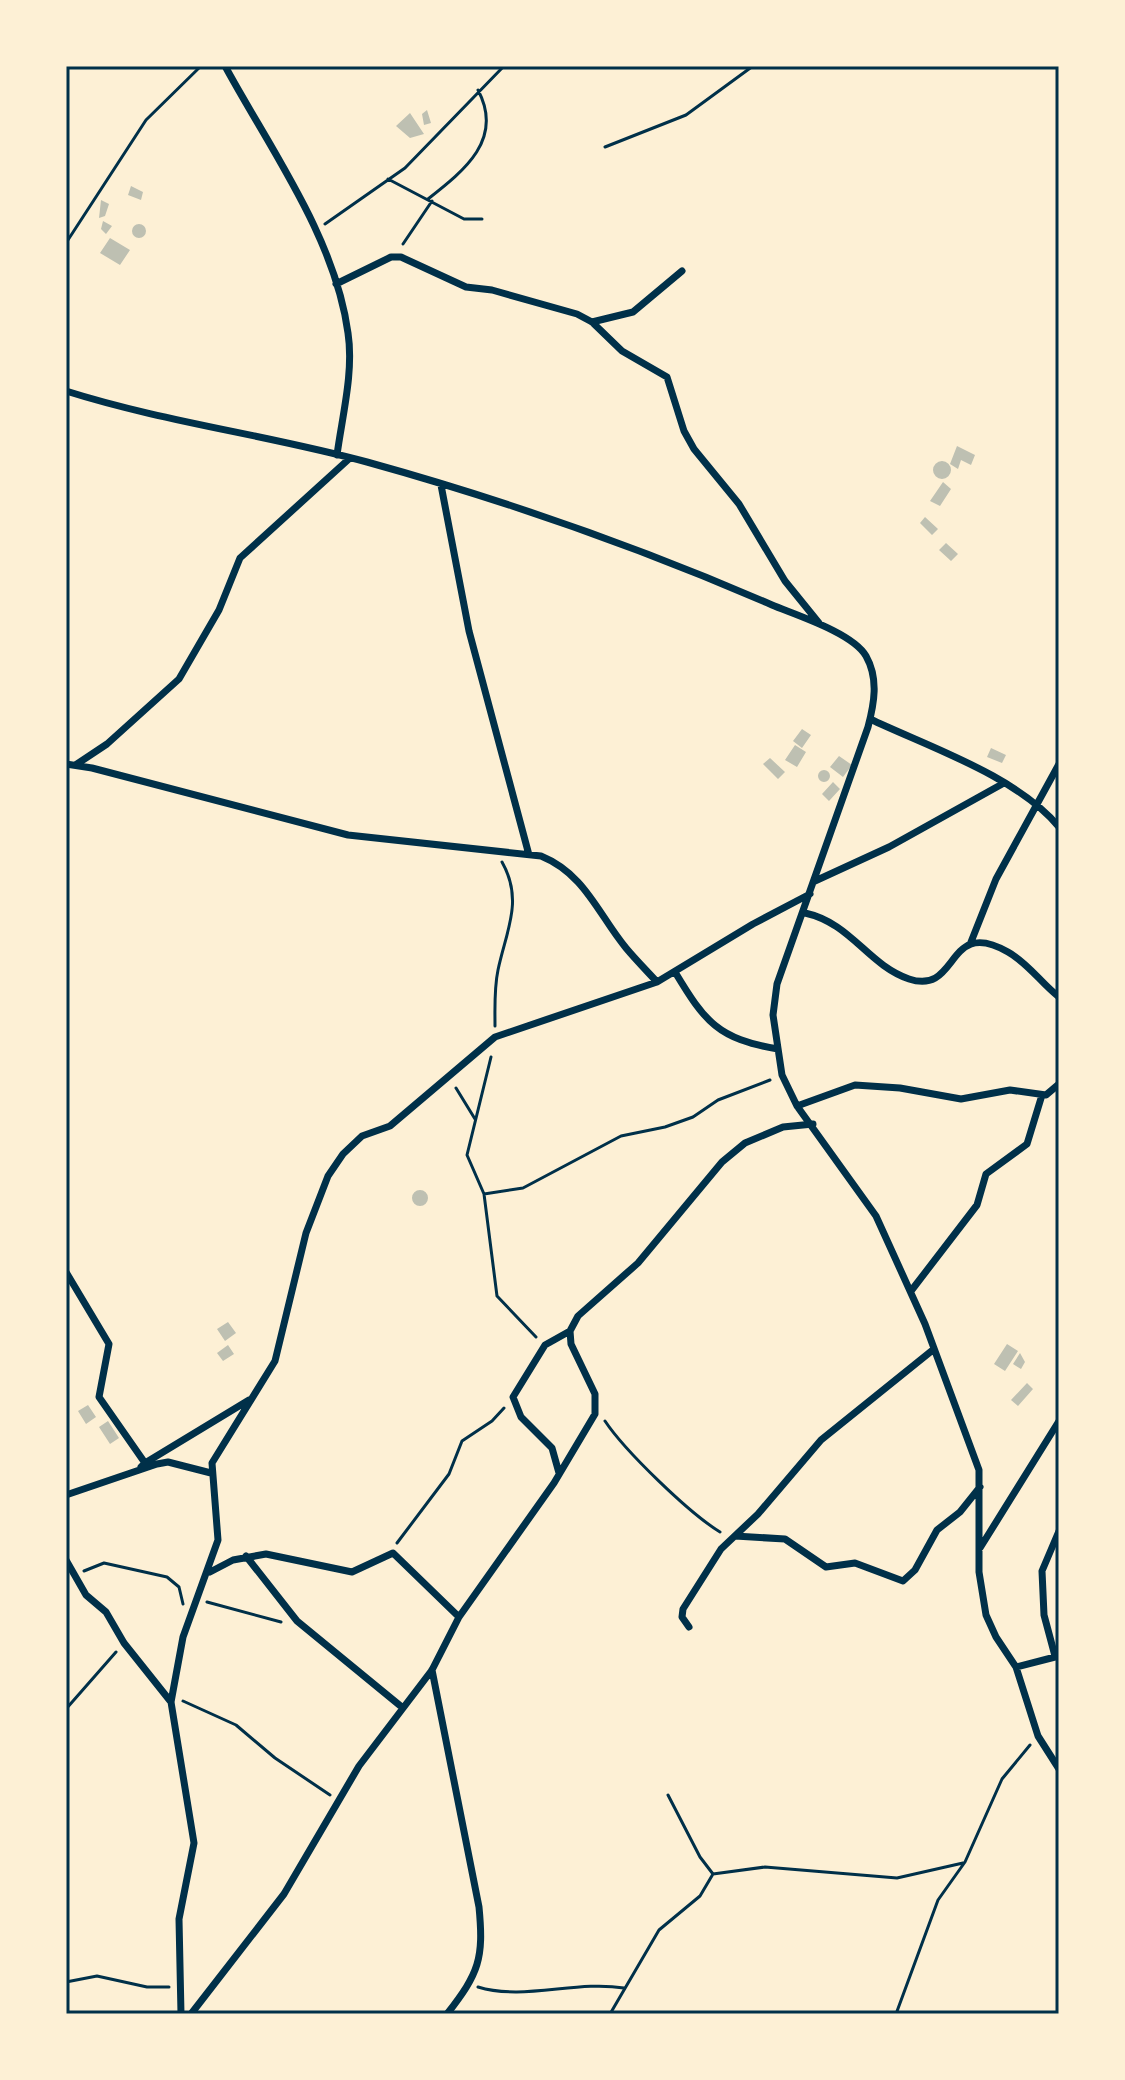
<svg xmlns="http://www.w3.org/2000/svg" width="1125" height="2080" font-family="Karla,sans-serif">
<rect width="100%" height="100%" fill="#fdf0d5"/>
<path fill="#bec0b2" d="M427 110 431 123 424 125 422 114Z
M410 113 424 134 410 138 396 126Z
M131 186 143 192 141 200 128 195Z
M101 200 109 204 105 216 99 218Z
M103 221 112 226 106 234 101 229Z
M132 231a7 7 0 1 1 14 0a7 7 0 1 1-14 0Z
M110 238 130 250 120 265 100 253Z
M957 446 975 455 971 465 961 460 958 469 950 464Z
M933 470a9 9 0 1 1 18 0a9 9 0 1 1-18 0Z
M943 482 951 489 940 506 930 501Z
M925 517 938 529 932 535 920 523Z
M946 543 958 554 951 561 939 550Z
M802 729 811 735 802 748 793 741Z
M795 745 806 752 797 767 785 760Z
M991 748 1006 755 1002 763 987 757Z
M839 756 852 765 843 777 830 767Z
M770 758 785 772 778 779 763 764Z
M818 776a6 6 0 1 1 12 0a6 6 0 1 1-12 0Z
M833 782 840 789 829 801 822 794Z
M412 1198a8 8 0 1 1 16 0a8 8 0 1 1-16 0Z
M228 1322 236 1333 225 1341 217 1329Z
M1007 1344 1018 1351 1005 1371 994 1364Z
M228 1345 234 1354 223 1361 217 1353Z
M1020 1353 1025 1362 1021 1369 1013 1364Z
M1027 1383 1033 1389 1018 1406 1011 1400Z
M88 1405 96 1417 86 1424 78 1411Z
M108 1421 119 1438 110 1444 99 1427Z"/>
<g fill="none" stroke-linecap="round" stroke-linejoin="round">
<path stroke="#003049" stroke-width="3" d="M605 147 686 115 753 66
M388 179 464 219H482
M428 199C465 170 504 139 478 90
M325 224 405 168 504 66
M66 243 146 120 201 66
M403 244 432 201
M495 1026C495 1007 494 989 498 970 506 931 524 901 502 862
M491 1057 467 1155 484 1194 497 1296 536 1337
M456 1088 475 1119
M484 1194 523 1188 621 1136 665 1127 693 1117 718 1100 770 1080
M605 1421C625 1451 689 1513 720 1532
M397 1543 449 1474 462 1441 492 1421 504 1408
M84 1571 104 1563 167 1577 179 1587 183 1604
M207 1602 281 1622
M183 1701 236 1725 275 1758 330 1795
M66 1709 116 1652
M668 1795 700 1857 713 1874
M713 1874 765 1867 897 1878 963 1863
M66 1982 97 1976 147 1987H169
M478 1987C524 2001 576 1980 624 1988
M610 2014 659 1930 700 1896 713 1874
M896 2014 938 1900 965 1862 1002 1779 1030 1745"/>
<path stroke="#003049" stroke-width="7" d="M225 66C270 149 335 237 348 333 354 372 342 417 337 455
M336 284 391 257H401L466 287 492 290 577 314 592 322 622 351 667 377 684 431 694 449 739 504 785 581 819 623
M592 322 633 312 682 271
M66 391C164 422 268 435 367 462 504 500 641 548 772 605 796 615 853 633 866 656 879 679 874 704 868 727L777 984 773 1015 782 1075 797 1106 876 1216 925 1324 979 1470V1572L986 1615 996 1637 1016 1667 1038 1736 1059 1769
M441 485 469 631 529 855
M870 719C929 747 1017 776 1059 827
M66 764 92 768 348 835 541 856C585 874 598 914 626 948 636 960 647 971 657 982
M77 764 107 744 179 679 219 610 240 558 350 458
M815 881 889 847 1004 783
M805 913C851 923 868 965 909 979 960 996 945 916 1008 952 1028 963 1041 983 1059 997
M971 942 996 879 1059 764
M675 972C705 1022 718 1039 778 1049
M797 1106 855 1085 900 1088 961 1099 1010 1090 1046 1095 1059 1084
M66 1272 109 1344 99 1397 145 1463 141 1467
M911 1291 977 1205 986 1174 1027 1144 1042 1095
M145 1463 249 1400
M559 1473 552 1448 521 1417 513 1397 545 1345 570 1331
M66 1495 157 1464 168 1462 211 1473
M735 1536 785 1539 826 1567 855 1563 903 1581 915 1570 937 1530 960 1512 980 1487
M980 1548 1059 1421
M246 1556 297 1621 403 1708
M66 1560 86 1595 106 1612 124 1643 171 1702
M210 1572 233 1560 266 1554 352 1572 393 1553 459 1617
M689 1627 682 1617 683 1609 721 1549 758 1514 821 1440 934 1349
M1055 1656 1044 1615 1042 1571 1059 1531
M1016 1667 1059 1656
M432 1670 479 1907C484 1959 479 1973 447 2014
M181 2014 179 1919 194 1843 171 1702 183 1637 218 1540 212 1463 275 1361 306 1233 328 1176 343 1154 362 1136 390 1126 495 1037 657 982 753 924 810 894
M191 2014 284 1894 359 1766 432 1670 459 1617 554 1483 595 1414V1394L571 1344 570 1331 578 1316 638 1263 722 1162 745 1143 783 1127 813 1124"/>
</g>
<rect width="1125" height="2080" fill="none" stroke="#fdf0d5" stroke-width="136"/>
<rect x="68" y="68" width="989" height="1944" fill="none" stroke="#003049" stroke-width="3"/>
</svg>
